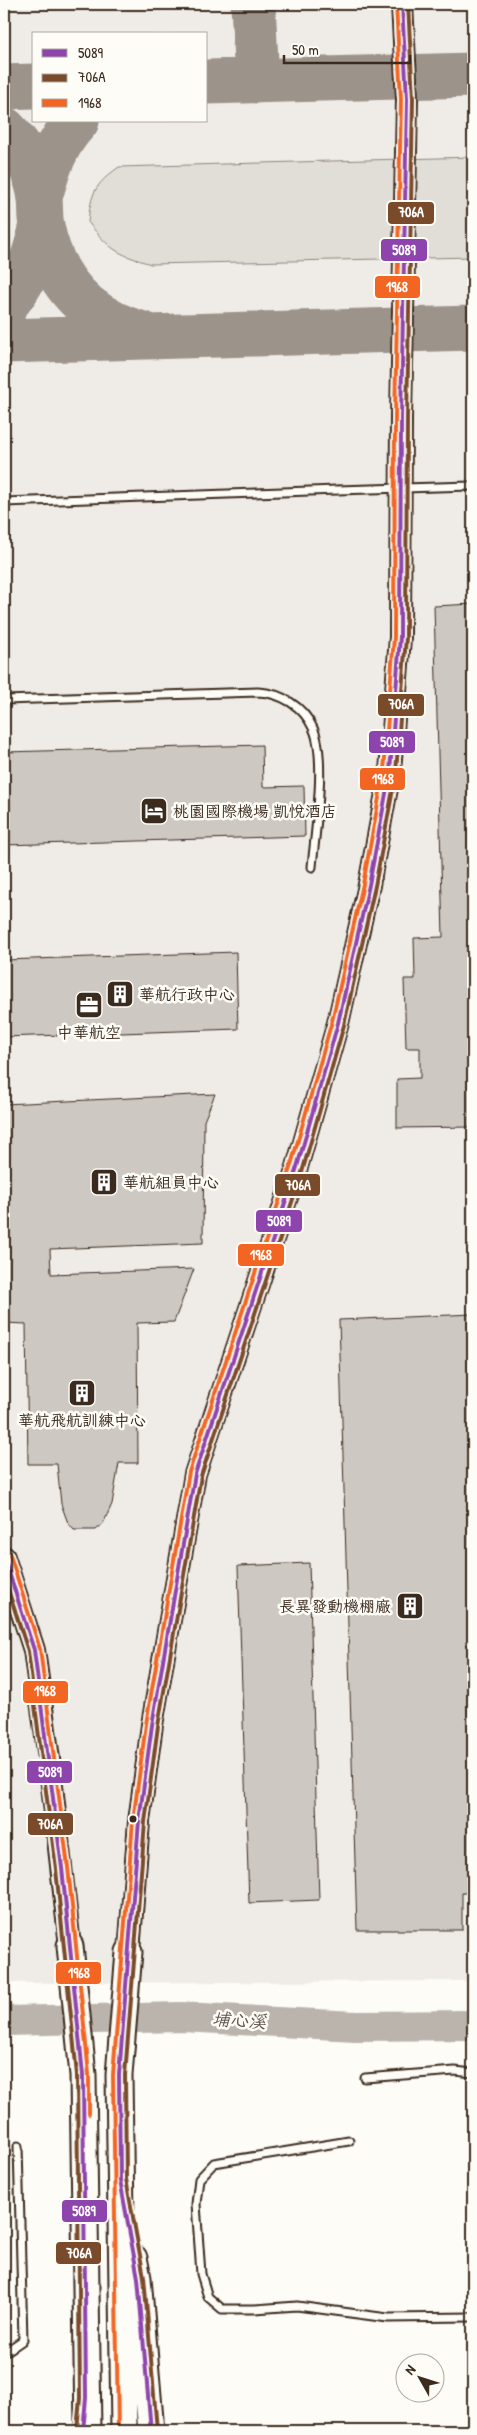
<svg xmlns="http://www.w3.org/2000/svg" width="477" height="2435" font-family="'Patrick Hand','LXGW WenKai TC',sans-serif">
<rect width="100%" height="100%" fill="#fdfcf7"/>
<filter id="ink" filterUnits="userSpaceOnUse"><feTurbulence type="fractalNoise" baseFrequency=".02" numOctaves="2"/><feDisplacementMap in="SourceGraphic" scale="10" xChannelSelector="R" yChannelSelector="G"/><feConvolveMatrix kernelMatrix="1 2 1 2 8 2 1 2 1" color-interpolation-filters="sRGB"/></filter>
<g filter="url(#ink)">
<path fill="#efece7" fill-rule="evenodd" d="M4 4H473V1981L4 1983ZM34 34H206V121H34Z"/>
<path fill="#e1ded7" stroke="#8e847a" d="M473 157V257L151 264C117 254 110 250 88 222 91 193 95 184 119 167Z"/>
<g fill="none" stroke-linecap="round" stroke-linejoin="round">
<path stroke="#bbb4ad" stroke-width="30" d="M4 2021 182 2017 356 2026 473 2025"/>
<path stroke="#9c938a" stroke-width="45" d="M253 4 257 81
M206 82 473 75
M4 87 34 86
M4 129C22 147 37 173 40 199 41 208 40 217 42 226 53 282 87 319 143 334
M40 197C48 168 56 143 77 121
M4 306C27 280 34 258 42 225
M4 341 473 328"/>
</g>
<path fill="#cdc8c2" stroke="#3b2a1e" d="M473 604V1127L397 1128V1079L420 1078V1048H406L404 979H415L414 938 443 937 434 606Z
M262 745 263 787 304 786 305 836 4 845V752Z
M236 952 238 1029 4 1037V960Z
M215 1094 204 1121 203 1243 50 1249 51 1274 194 1269 174 1322 137 1323 138 1463H119L112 1504 103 1524 96 1530H74L68 1523 61 1504 57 1464H28L26 1324 4 1323V1104Z
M473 1314V1893H462V1930H357L339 1320Z
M309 1563 319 1900 249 1903 238 1566Z"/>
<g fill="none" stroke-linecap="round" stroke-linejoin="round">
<g stroke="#3b2a1e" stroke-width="11">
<path id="lane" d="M4 502 337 490
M4 700 258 692C281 693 303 706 313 728 327 757 315 833 312 867
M365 2078 455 2071 473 2073
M349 2141 214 2163 199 2179 196 2204 201 2274 208 2297 222 2309H255L297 2306 388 2318 473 2317
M4 2353 23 2340 18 2146"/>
</g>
<g stroke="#3b2a1e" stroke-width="24">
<path id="secondary" d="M4 1557 34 1650 49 1759 70 1946
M129 1952 139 1821 152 1725 195 1474 297 1167 338 1023 369 885 390 772 400 637 401 418 407 99 402 4"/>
</g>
<g stroke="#3b2a1e" stroke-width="29">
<path id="highway" d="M70 1946 83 2075 88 2431
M134 2258 138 2278 151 2431
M124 2431 119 2075 129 1952"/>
</g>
<use href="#lane" stroke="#fdfcf7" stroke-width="7"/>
<use href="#secondary" stroke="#fdfcf7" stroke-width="20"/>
<use href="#highway" stroke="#fdfcf7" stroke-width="25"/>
<g stroke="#3b2a1e" stroke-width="11" stroke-linecap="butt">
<path id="lane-bridge" d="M337 490 471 486"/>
</g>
<use href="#lane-bridge" stroke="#fdfcf7" stroke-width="7"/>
<g stroke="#fdfcf7" stroke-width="8">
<path id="bus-1" d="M4 1557 34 1650 62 1868 83 2075 86 2398 83 2431
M151 2431 138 2278 120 2180 119 2075 139 1821 152 1725 195 1474 297 1167 338 1023 369 885 390 772 400 637 401 418 407 99 402 4"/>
</g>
<g stroke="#fdfcf7" stroke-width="8">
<path id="bus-2" d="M4 1577 28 1651 56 1869 77 2075 80 2398 77 2430
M157 2430 144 2277 126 2179 125 2075 145 1822 158 1726 201 1476 303 1169 344 1025 375 886 396 773 406 637 407 418 413 99 408 4"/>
</g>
<g stroke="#fdfcf7" stroke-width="8">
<path id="bus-3" d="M10 1555 40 1649 68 1867 89 2074V2114
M118 2431 113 2075 133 1821 146 1724 189 1472 291 1165 332 1021 363 884 384 771 394 637 395 418 401 99 396 4"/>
</g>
<use href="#bus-1" stroke="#8e44ad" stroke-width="4"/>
<use href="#bus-2" stroke="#7a4b2a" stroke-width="4"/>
<use href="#bus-3" stroke="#f26522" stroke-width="4"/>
</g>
</g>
<defs>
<g id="hotel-square" transform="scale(1.4375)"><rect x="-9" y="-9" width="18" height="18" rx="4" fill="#3b2a1e" stroke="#fdfcf7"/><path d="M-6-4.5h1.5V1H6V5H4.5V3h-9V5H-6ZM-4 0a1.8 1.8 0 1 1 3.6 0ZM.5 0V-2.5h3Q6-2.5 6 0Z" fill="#fff"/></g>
<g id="building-square" transform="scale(1.4375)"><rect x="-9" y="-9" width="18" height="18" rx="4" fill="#3b2a1e" stroke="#fdfcf7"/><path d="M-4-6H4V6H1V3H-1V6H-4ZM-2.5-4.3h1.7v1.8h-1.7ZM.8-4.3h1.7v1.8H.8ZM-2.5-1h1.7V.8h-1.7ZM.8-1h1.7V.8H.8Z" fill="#fff"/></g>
<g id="office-square" transform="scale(1.4375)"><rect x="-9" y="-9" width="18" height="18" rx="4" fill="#3b2a1e" stroke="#fdfcf7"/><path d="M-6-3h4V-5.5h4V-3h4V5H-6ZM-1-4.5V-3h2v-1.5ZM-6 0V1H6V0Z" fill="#fff"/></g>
</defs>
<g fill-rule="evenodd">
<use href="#hotel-square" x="154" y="811"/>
<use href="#building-square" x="120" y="994"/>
<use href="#office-square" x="89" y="1005"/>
<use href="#building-square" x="104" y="1182"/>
<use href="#building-square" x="82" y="1393"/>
<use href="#building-square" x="410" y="1606"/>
</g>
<circle fill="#3b2a1e" stroke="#fdfcf7" stroke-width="2" cx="133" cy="1819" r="4.5"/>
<g text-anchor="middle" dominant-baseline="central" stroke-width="5" stroke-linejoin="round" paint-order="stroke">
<g font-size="16" fill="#3b2a1e" stroke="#fdfcf7" text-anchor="start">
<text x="173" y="811">桃園國際機場 凱悅酒店</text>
<text x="139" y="994">華航行政中心</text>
<text x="89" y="1032" text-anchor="middle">中華航空</text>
<text x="123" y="1182">華航組員中心</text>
<text x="82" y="1420" text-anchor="middle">華航飛航訓練中心</text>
<text x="391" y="1606" text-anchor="end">長異發動機棚廠</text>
</g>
<g font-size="18" font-style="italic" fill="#615349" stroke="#fdfcf7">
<text transform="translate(239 2020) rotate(3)">埔心溪</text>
</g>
</g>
<g stroke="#fdfcf7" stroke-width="2">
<rect x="387" y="201" width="48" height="24" rx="5" fill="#7a4b2a"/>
<rect x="380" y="238" width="48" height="24" rx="5" fill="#8e44ad"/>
<rect x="374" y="275" width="47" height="24" rx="5" fill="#f26522"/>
<rect x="377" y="693" width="48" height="24" rx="5" fill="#7a4b2a"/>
<rect x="368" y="730" width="48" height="24" rx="5" fill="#8e44ad"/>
<rect x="359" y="767" width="47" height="24" rx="5" fill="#f26522"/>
<rect x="274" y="1173" width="47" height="24" rx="5" fill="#7a4b2a"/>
<rect x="255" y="1209" width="48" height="24" rx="5" fill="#8e44ad"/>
<rect x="237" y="1243" width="48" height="24" rx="5" fill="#f26522"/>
<rect x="22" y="1680" width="47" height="24" rx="5" fill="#f26522"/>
<rect x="26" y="1760" width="47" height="24" rx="5" fill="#8e44ad"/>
<rect x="27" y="1812" width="47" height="24" rx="5" fill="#7a4b2a"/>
<rect x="55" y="1961" width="47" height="24" rx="5" fill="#f26522"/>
<rect x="61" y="2199" width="47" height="24" rx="5" fill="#8e44ad"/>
<rect x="55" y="2241" width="47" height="24" rx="5" fill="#7a4b2a"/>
</g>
<g font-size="14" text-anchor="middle" font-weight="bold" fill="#fff">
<text x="411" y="217">706A</text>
<text x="404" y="255">5089</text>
<text x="397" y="292">1968</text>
<text x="401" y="709">706A</text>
<text x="392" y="747">5089</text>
<text x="383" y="784">1968</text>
<text x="298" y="1190">706A</text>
<text x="279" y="1226">5089</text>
<text x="261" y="1260">1968</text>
<text x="45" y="1696">1968</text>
<text x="50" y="1777">5089</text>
<text x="50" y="1829">706A</text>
<text x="79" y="1978">1968</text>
<text x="84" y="2216">5089</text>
<text x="79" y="2258">706A</text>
</g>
<rect width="477" height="2435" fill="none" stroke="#fdfcf7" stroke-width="20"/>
<rect x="10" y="10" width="457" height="2415" fill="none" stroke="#3b2a1e" stroke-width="2" filter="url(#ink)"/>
<rect x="32" y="32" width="175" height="90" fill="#fdfcf7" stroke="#afa8a0"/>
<rect x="42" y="49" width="25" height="8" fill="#8e44ad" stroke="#afa8a0"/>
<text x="78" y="58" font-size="15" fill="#3b2a1e">5089</text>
<rect x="42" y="74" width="25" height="8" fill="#7a4b2a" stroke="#afa8a0"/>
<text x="78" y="82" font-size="15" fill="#3b2a1e">706A</text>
<rect x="42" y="99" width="25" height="8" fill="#f26522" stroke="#afa8a0"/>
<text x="78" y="108" font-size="15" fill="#3b2a1e">1968</text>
<g transform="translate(420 2378) rotate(309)"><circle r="24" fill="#fdfcf7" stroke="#afa8a0"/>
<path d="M0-4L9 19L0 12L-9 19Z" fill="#3b2a1e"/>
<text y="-8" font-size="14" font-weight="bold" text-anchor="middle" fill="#3b2a1e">N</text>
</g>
<path d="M284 55v8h126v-8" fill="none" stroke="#3b2a1e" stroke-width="2.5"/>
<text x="292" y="55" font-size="15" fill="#3b2a1e" stroke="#fdfcf7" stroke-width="4" paint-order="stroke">50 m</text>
</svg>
